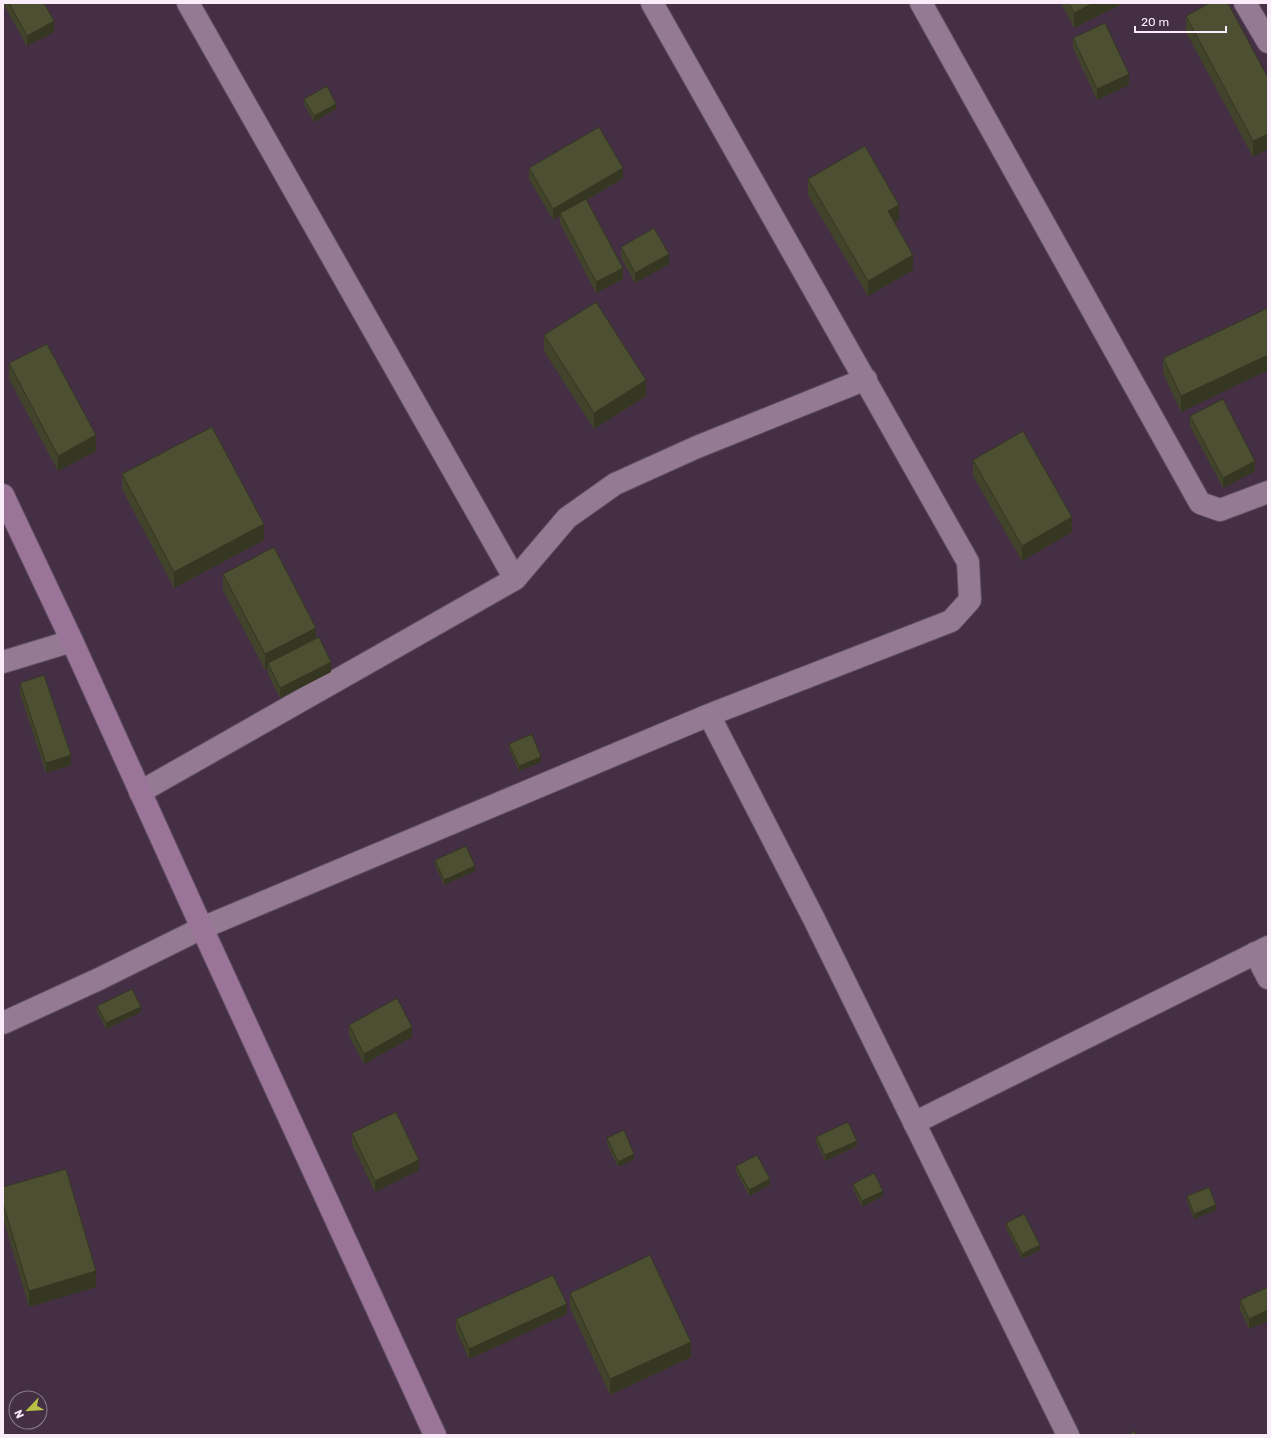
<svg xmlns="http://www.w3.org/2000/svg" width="1271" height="1438" font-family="Rubik,sans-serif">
<rect width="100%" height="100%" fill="#442f44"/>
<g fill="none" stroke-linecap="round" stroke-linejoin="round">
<g stroke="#604e60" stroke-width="24">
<path id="street" d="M188 3 515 579
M921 3 1200 503 1220 510 1268 492
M1245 3 1268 42
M3 662 72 641
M709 715 813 917 1068 1435
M140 792 515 579 567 518 615 484 697 447 866 379
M1255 953 1268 978
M3 1023 99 979 202 928 709 715 951 621 970 600 968 562 652 3
M914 1123 1268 947"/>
</g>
<g stroke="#604e60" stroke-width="24">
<path id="secondary" d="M3 495 72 641 202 928 435 1435"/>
</g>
<use href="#street" stroke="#947a92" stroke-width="22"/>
<use href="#secondary" stroke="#9b7499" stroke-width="22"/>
</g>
<path fill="#41442a" d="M3 3H44L54 32 27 46Z
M1061 3H1124L1074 28Z
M1186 16 1268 78V149L1253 157 1186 32Z
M1073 38 1129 85 1097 100 1073 48Z
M304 99 336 109 314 122 304 104Z
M529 168 623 178 587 200 623 279 596 293 560 223V216L553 220 529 179Z
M808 179 899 220 894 223 913 270 868 296 808 195Z
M621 247 669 264 635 283 621 258Z
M1268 308V370L1181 412 1163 373V358Z
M544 335 646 396 594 429 544 351Z
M9 363 96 451 58 471 9 379Z
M1190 416 1255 471 1223 488 1190 426Z
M973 460 1072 532 1022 561 973 476Z
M122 474 264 540 174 588 122 489Z
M223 574 316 639 331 672 280 698 268 674V668L265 670 223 590Z
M20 683 71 765 46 773 20 694Z
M509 744 541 762 519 771 509 749Z
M435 860 475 871 444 885 435 865Z
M97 1006 141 1012 106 1029 97 1011Z
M349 1025 412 1037 364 1064 349 1036Z
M352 1133 419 1170 375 1192 352 1144Z
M816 1137 857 1146 825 1161 816 1142Z
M607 1138 634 1159 618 1167 607 1144Z
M736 1166 770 1185 749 1196 736 1171Z
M853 1184 883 1196 862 1207 853 1189Z
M3 1187 96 1287 29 1307 3 1218Z
M1187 1196 1216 1210 1194 1219 1187 1201Z
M1006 1223 1040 1250 1022 1259 1006 1228Z
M1268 1287V1321L1249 1329 1240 1310V1300Z
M570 1293 691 1357 610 1395 570 1308Z
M567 1314 469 1359 456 1330V1319Z"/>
<path fill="#353722" d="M1093 3H1124L1074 28V13Z
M54 21V32L27 46V36Z
M1129 74V85L1097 100V89Z
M336 104V109L314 122V116Z
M1268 134V149L1253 157V141Z
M623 168V178L561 215 560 213V216L553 220V209Z
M899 205V220L888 227V211Z
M669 254V264L635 283V273Z
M913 255V270L868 296V281Z
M623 268V279L596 293V282Z
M1268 355V370L1181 412V396Z
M646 380V396L594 429V413Z
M96 435V451L58 471V456Z
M1255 461V471L1223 488V478Z
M1072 517V532L1022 561V546Z
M264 524V540L174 588V572Z
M316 628V643L268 663V668L265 670V654Z
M331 662V672L280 698V688Z
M71 755V765L46 773V763Z
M541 757V762L519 771V766Z
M475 866V871L444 885V880Z
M141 1007V1012L106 1029V1023Z
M412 1027V1037L364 1064V1054Z
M857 1141V1146L825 1161V1155Z
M634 1154V1159L618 1167V1162Z
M419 1160V1170L375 1192V1181Z
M770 1179V1185L749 1196V1190Z
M883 1191V1196L862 1207V1201Z
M1216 1205V1210L1194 1219V1214Z
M1040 1245V1250L1022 1259V1254Z
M96 1271V1287L29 1307V1291Z
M567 1304V1314L469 1359V1349Z
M1268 1310V1321L1249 1329V1319Z
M691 1342V1357L610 1395V1379Z"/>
<path fill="#4c4f31" stroke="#353722" d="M9 3H44L54 21 27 36Z
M1069 3H1093L1074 13Z
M1210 3H1228L1268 78V134L1253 141 1186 16Z
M1105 23 1129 74 1097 89 1073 38Z
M327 86 336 104 314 116 304 99Z
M599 127 623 168 553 209 529 168Z
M865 146 899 205 888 211 913 255 868 281 808 179Z
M586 199 623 268 596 282 560 213Z
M654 228 669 254 635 273 621 247Z
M596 302 646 380 594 413 544 335Z
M1268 308V355L1181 396 1163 358Z
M47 344 96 435 58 456 9 363Z
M1223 399 1255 461 1223 478 1190 416Z
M212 427 264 524 174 572 122 474Z
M1023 431 1072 517 1022 546 973 460Z
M274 547 316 628 265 654 223 574Z
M319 637 331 662 280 688 268 663Z
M44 675 71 755 46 763 20 683Z
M532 734 541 757 519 766 509 744Z
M466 846 475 866 444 880 435 860Z
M132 989 141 1007 106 1023 97 1006Z
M397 998 412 1027 364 1054 349 1025Z
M396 1112 419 1160 375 1181 352 1133Z
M848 1122 857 1141 825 1155 816 1137Z
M624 1130 634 1154 618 1162 607 1138Z
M757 1155 770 1179 749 1190 736 1166Z
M66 1169 96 1271 29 1291 3 1203V1187Z
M874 1173 883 1191 862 1201 853 1184Z
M1209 1187 1216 1205 1194 1214 1187 1196Z
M1024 1214 1040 1245 1022 1254 1006 1223Z
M650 1255 691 1342 610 1379 570 1293Z
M553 1275 567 1304 469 1349 456 1319Z
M1268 1287V1310L1249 1319 1240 1300Z
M1135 1431 1136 1435H1127Z"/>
<rect width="1271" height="1438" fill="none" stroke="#faecf9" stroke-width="8"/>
<g transform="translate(28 1410) rotate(245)"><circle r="19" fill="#442f44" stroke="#8d7b8c"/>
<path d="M0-3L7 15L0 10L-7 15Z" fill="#b8c147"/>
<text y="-6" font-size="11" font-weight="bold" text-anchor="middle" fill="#faecf9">N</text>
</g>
<path d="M1135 26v6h91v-6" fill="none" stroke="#faecf9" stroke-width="2"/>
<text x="1141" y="26" font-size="12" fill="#faecf9" stroke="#442f44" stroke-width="3" paint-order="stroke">20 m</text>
</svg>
